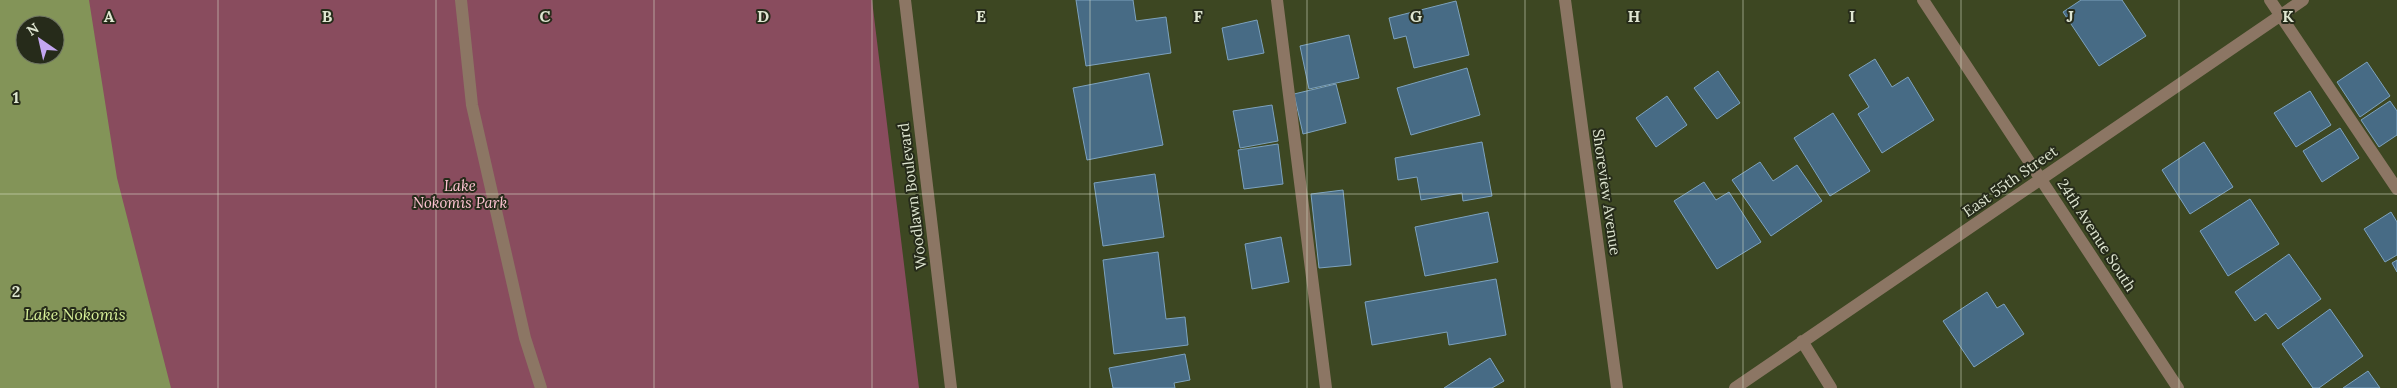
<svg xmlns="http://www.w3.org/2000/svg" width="2397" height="388" font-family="Lora,serif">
<rect width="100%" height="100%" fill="#3d4722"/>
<path fill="#894c5e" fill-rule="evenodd" d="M0 0H872L919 388H0ZM25 25H55V55H25Z"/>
<path fill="#839458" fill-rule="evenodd" d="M0 0H89L117 178 171 388H0ZM25 25H55V55H25Z"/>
<path fill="#476b85" stroke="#7da2be" d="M1076 0H1133L1136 21 1166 17 1171 53 1086 66Z
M2081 0H2122L2146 36 2099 66 2063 12Z
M1456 1 1469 55 1414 68 1406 36 1394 39 1389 18Z
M1257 20 1264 53 1228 60 1222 28Z
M1349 35 1359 78 1309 89 1300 46Z
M1875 59 1892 87 1908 77 1934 120 1882 153 1858 114 1869 107 1849 75Z
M2367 62 2390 96 2360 117 2337 82Z
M1467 68 1480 115 1411 135 1397 88Z
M1718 71 1740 103 1717 119 1694 88Z
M1149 73 1163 145 1087 160 1073 88Z
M1336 84 1346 123 1303 134 1294 94Z
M2310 91 2331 125 2296 147 2274 113Z
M1667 96 1687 125 1656 147 1636 118Z
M2390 101 2397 111V135L2379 147 2361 120Z
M1272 105 1278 141 1240 148 1233 111Z
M1833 113 1870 171 1830 196 1794 138Z
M2340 128 2359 158 2322 182 2303 151Z
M1482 142 1492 196 1463 201 1462 193 1421 200 1417 177 1398 180 1395 158Z
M2204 142 2233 187 2190 214 2162 170Z
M1278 144 1283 184 1244 189 1238 150Z
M1760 162 1773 181 1797 165 1822 201 1771 236 1732 180Z
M1155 174 1164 237 1103 246 1094 183Z
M1704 182 1716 200 1729 192 1761 242 1717 269 1674 201Z
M1343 190 1351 265 1319 268 1311 194Z
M2250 199 2279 244 2228 276 2200 231Z
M1488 212 1498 262 1425 276 1415 227Z
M2391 212 2397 222V255L2385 262 2364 229Z
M1281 237 1289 282 1252 289 1245 244Z
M1158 252 1166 319 1185 317 1188 345 1114 354 1103 260Z
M2289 254 2321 299 2278 329 2266 313 2255 321 2235 292Z
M2397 260V272L2392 263Z
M1496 279 1506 335 1449 345 1447 332 1372 345 1365 302Z
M1987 292 1997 308 2004 304 2024 334 1974 367 1943 321Z
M2330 309 2363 356 2319 388H2313L2282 344Z
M1185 354 1190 380 1174 383 1175 388H1113L1109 368Z
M1490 358 1504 381 1492 388H1444Z
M2368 371 2380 388H2343Z"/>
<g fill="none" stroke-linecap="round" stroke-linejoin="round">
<path stroke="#8c7664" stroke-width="12" d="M461 0 472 105 525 338 541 388
M905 0 951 388
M1277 0 1326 388
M1565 0 1617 388
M1923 0 2178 388
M2270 0 2397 189
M1802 341 1831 388
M1735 388 2303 0"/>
</g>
<path fill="none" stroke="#dfe6d1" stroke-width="1" stroke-opacity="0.55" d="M218 0V388M436 0V388M654 0V388M872 0V388M1090 0V388M1307 0V388M1525 0V388M1743 0V388M1961 0V388M2179 0V388M0 194H2397"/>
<g text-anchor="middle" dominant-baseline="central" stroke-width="4" stroke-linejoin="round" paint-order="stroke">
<g font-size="15" fill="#dfe6d1" stroke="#262b1a">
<text transform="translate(2010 181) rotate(-35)">East 55th Street</text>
<text transform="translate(1607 192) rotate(82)">Shoreview Avenue</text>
<text transform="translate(912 196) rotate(-97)">Woodlawn Boulevard</text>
<text transform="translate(2097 235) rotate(57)">24th Avenue South</text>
</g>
<g font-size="15" font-style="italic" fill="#ffc4d3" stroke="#262b1a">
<text x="460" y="185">Lake<tspan x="460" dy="17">Nokomis Park</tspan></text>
</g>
<g font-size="16" font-style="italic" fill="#d8f199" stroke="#262b1a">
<text x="75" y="314">Lake Nokomis</text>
</g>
</g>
<g font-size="16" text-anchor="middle" font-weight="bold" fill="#dfe6d1" stroke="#262b1a" stroke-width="4" stroke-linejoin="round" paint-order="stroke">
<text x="109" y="22">A</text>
<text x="327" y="22">B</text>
<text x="545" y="22">C</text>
<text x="763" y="22">D</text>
<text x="981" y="22">E</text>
<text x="1198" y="22">F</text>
<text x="1416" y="22">G</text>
<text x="1634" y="22">H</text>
<text x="1852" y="22">I</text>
<text x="2070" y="22">J</text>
<text x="2288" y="22">K</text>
<text x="16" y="103">1</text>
<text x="16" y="297">2</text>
</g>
<g transform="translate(40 40) rotate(326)"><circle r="24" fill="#262b1a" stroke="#707663"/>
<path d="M0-4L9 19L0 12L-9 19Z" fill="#c4a7f1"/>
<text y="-8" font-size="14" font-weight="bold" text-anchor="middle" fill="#dfe6d1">N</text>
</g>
</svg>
